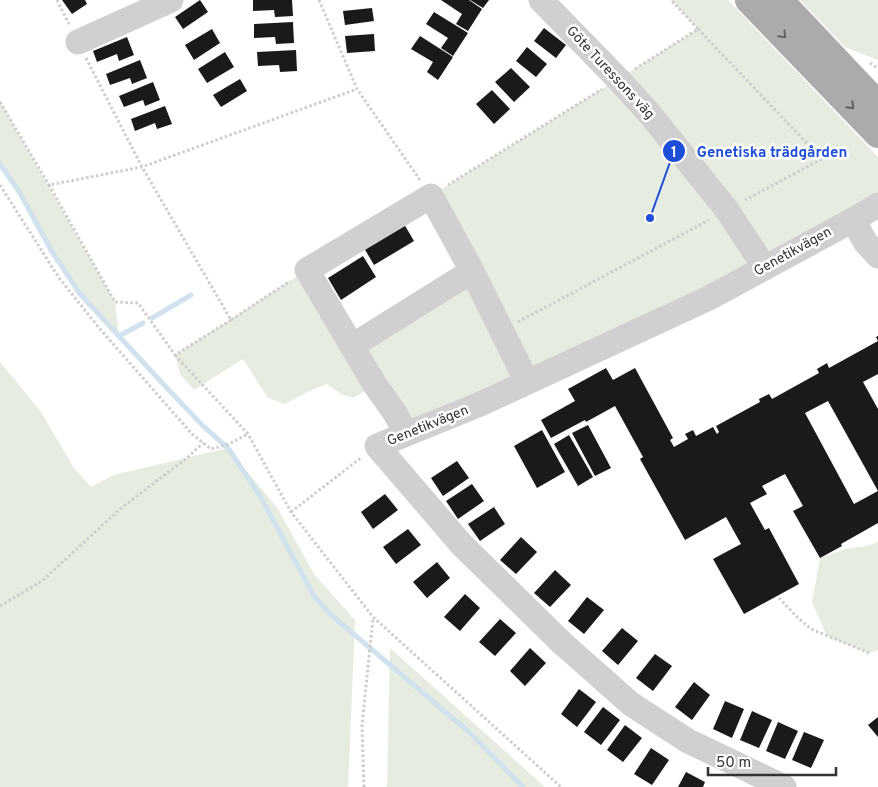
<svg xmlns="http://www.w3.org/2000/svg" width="878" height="787" font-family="Overpass,sans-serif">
<rect width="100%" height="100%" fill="#fff"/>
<path fill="#e6ecdf" d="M671 0H728L878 157V216L406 434 375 385 353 398 341 394 327 384 309 391 285 404 268 398 243 359 194 390 180 374 175 355 307 270 352 346 471 272 431 196 698 29Z
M800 0H878V60L845 47Z
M0 102 115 302 119 336 80 294 51 250 20 193 0 164Z
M0 362 41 412 74 468 91 487 114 475 228 448 278 509 314 574 355 620 348 787H0Z
M878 542V650L869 653 827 636 812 602 820 558 846 549 867 546Z
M390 648 545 787H387Z"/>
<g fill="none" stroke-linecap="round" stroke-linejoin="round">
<path stroke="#cfe2ee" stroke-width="5" d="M0 164 20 193 51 250 80 294 166 387 203 426 228 448 260 496 314 596 330 614 469 732 523 787
M152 318 191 295
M119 336 143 323"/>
</g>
<path fill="#1a1a1a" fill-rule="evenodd" d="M62 0H85L87 4 72 14Z
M200 0 208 12 183 29 175 17Z
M253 0H292L293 16 275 17 274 10 253 11Z
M441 0H469L482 9 468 31 456 24 462 14Z
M470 0H489L483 8Z
M372 8 374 21 345 25 343 11Z
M434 12 468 33 453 56 441 48 448 38 426 24Z
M293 22 294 43 276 44 275 37 254 38V24Z
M544 28 566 45 556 58 534 41Z
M212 29 220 43 194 60 185 45Z
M374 34 375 51 347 53 345 36Z
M420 36 453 57 438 80 427 72 433 62 411 49Z
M127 37 134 55 119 61 117 54 97 62 93 51Z
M527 47 547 64 536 77 516 61Z
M296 50 297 71 280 72 279 65 258 66 257 52Z
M225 52 234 67 207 83 198 69Z
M140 60 147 78 132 84 130 78 110 85 106 74Z
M511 68 530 87 514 102 495 82Z
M240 79 247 91 221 107 213 95Z
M153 82 160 100 145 106 143 100 124 107 119 96Z
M492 90 510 109 494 124 476 104Z
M165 106 172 124 157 129 155 123 135 131 131 119Z
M404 224 414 241 374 265 364 248Z
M363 256 376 277 341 300 328 278Z
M878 336V374L863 382 878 409V523L841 544 842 546 820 558 793 511 803 506 785 474 762 486 767 494 750 503 765 530 769 528 799 584 744 614 713 559 741 544 726 517 685 540 640 459 643 457 615 406 586 422 585 420 551 438 541 420 575 401 568 389 606 368 613 380 635 368 673 438 670 440 674 447 688 439 685 434 693 430 696 436 713 427 717 434 719 432 716 426 760 402 759 399 769 394 772 399 819 373 817 369 827 363 829 368 878 341 876 337ZM828 401 878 491 854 504 805 413Z
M588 425 611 468 595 476 572 433Z
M542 430 565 472 537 488 514 446Z
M569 435 593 477 578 486 554 444Z
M457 461 469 478 443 496 431 478Z
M472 484 484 501 458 519 446 501Z
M385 494 398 510 373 529 361 512Z
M494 507 505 524 480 541 468 524Z
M408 529 421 545 396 564 383 547Z
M521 537 537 552 516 574 500 560Z
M437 562 450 578 427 598 413 582Z
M555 570 571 585 550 607 534 593Z
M465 594 480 608 460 631 444 617Z
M587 597 604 610 584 634 568 621Z
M500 619 516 633 495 656 479 642Z
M622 628 638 641 618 665 602 651Z
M530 648 546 663 525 686 510 671Z
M655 654 672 666 653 691 636 678Z
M694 682 710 695 692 720 675 707Z
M579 689 596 702 577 727 561 714Z
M725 701 744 709 732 738 713 729Z
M603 707 620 720 601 745 584 732Z
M752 711 772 720 759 748 740 740Z
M878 717V737L868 725Z
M778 722 798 731 785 759 766 751Z
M625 725 642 738 623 762 607 750Z
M804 732 824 740 811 768 792 760Z
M651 748 669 760 652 785 634 774Z
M686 772 705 782 703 787H678Z"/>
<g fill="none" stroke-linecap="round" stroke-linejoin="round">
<path stroke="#cdcdcd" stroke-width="3" stroke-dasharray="2.5 2.5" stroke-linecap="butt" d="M57 0 69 24
M319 0 357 89 420 180
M698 29 822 159 745 200
M86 58 142 167 231 320 290 281
M870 63 878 68
M635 69 698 29 671 0
M0 102 49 185
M0 185 59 278 100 329 192 434 211 449 229 444 248 434
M448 185 602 89
M231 320 175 355 138 303 115 302 49 185 142 167 357 89
M518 322 709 220
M175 355 248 434 291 512 373 617 561 787
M291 512 362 457
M779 598 797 617 811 629 869 653
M0 606 42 581 120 509 187 458 203 443
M364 787 362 725 373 618"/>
<path stroke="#d0d0d0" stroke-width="25" d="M541 0 618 79 649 113 727 210 765 268
M78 42 171 0
M853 220 866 243 878 256
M352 346 472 271
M406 434 395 413 375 385 307 270 431 196 472 271 527 382
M784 787 688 741 631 704 562 643 462 545 377 446 478 405 709 298 853 220 878 205"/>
<path stroke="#ababab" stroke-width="28" d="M749 0 878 134
M779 0 878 105"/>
</g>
<defs><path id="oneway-chevron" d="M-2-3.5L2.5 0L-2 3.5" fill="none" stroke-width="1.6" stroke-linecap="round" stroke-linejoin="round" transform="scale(1.25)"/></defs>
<g stroke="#636363">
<use href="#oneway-chevron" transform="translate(783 35) rotate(46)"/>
<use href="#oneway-chevron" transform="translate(851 106) rotate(46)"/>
</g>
<g text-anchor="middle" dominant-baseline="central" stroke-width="5" stroke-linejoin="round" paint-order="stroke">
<g font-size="14" fill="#333" stroke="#fff">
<text transform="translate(610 73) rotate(47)">Göte Turessons väg</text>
<text transform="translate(793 252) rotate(-29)">Genetikvägen</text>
<text transform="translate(428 426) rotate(-22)">Genetikvägen</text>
</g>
</g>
<path fill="none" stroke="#1d4ed8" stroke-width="2" d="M650 218L674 151"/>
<g fill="#1d4ed8" stroke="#fff" stroke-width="2">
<circle cx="650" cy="218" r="5"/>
<circle cx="674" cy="151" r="12"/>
</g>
<g font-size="15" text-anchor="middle" font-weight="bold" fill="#fff">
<text x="674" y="157">1</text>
</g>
<g font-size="15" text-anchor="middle" font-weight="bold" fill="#1d4ed8" stroke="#fff" stroke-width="5" stroke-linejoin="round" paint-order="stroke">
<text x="772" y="157">Genetiska trädgården</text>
</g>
<path d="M708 767v8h128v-8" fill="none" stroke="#333333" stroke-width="2.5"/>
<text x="716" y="767" font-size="15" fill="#333333" stroke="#ffffff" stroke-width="4" paint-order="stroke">50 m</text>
</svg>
